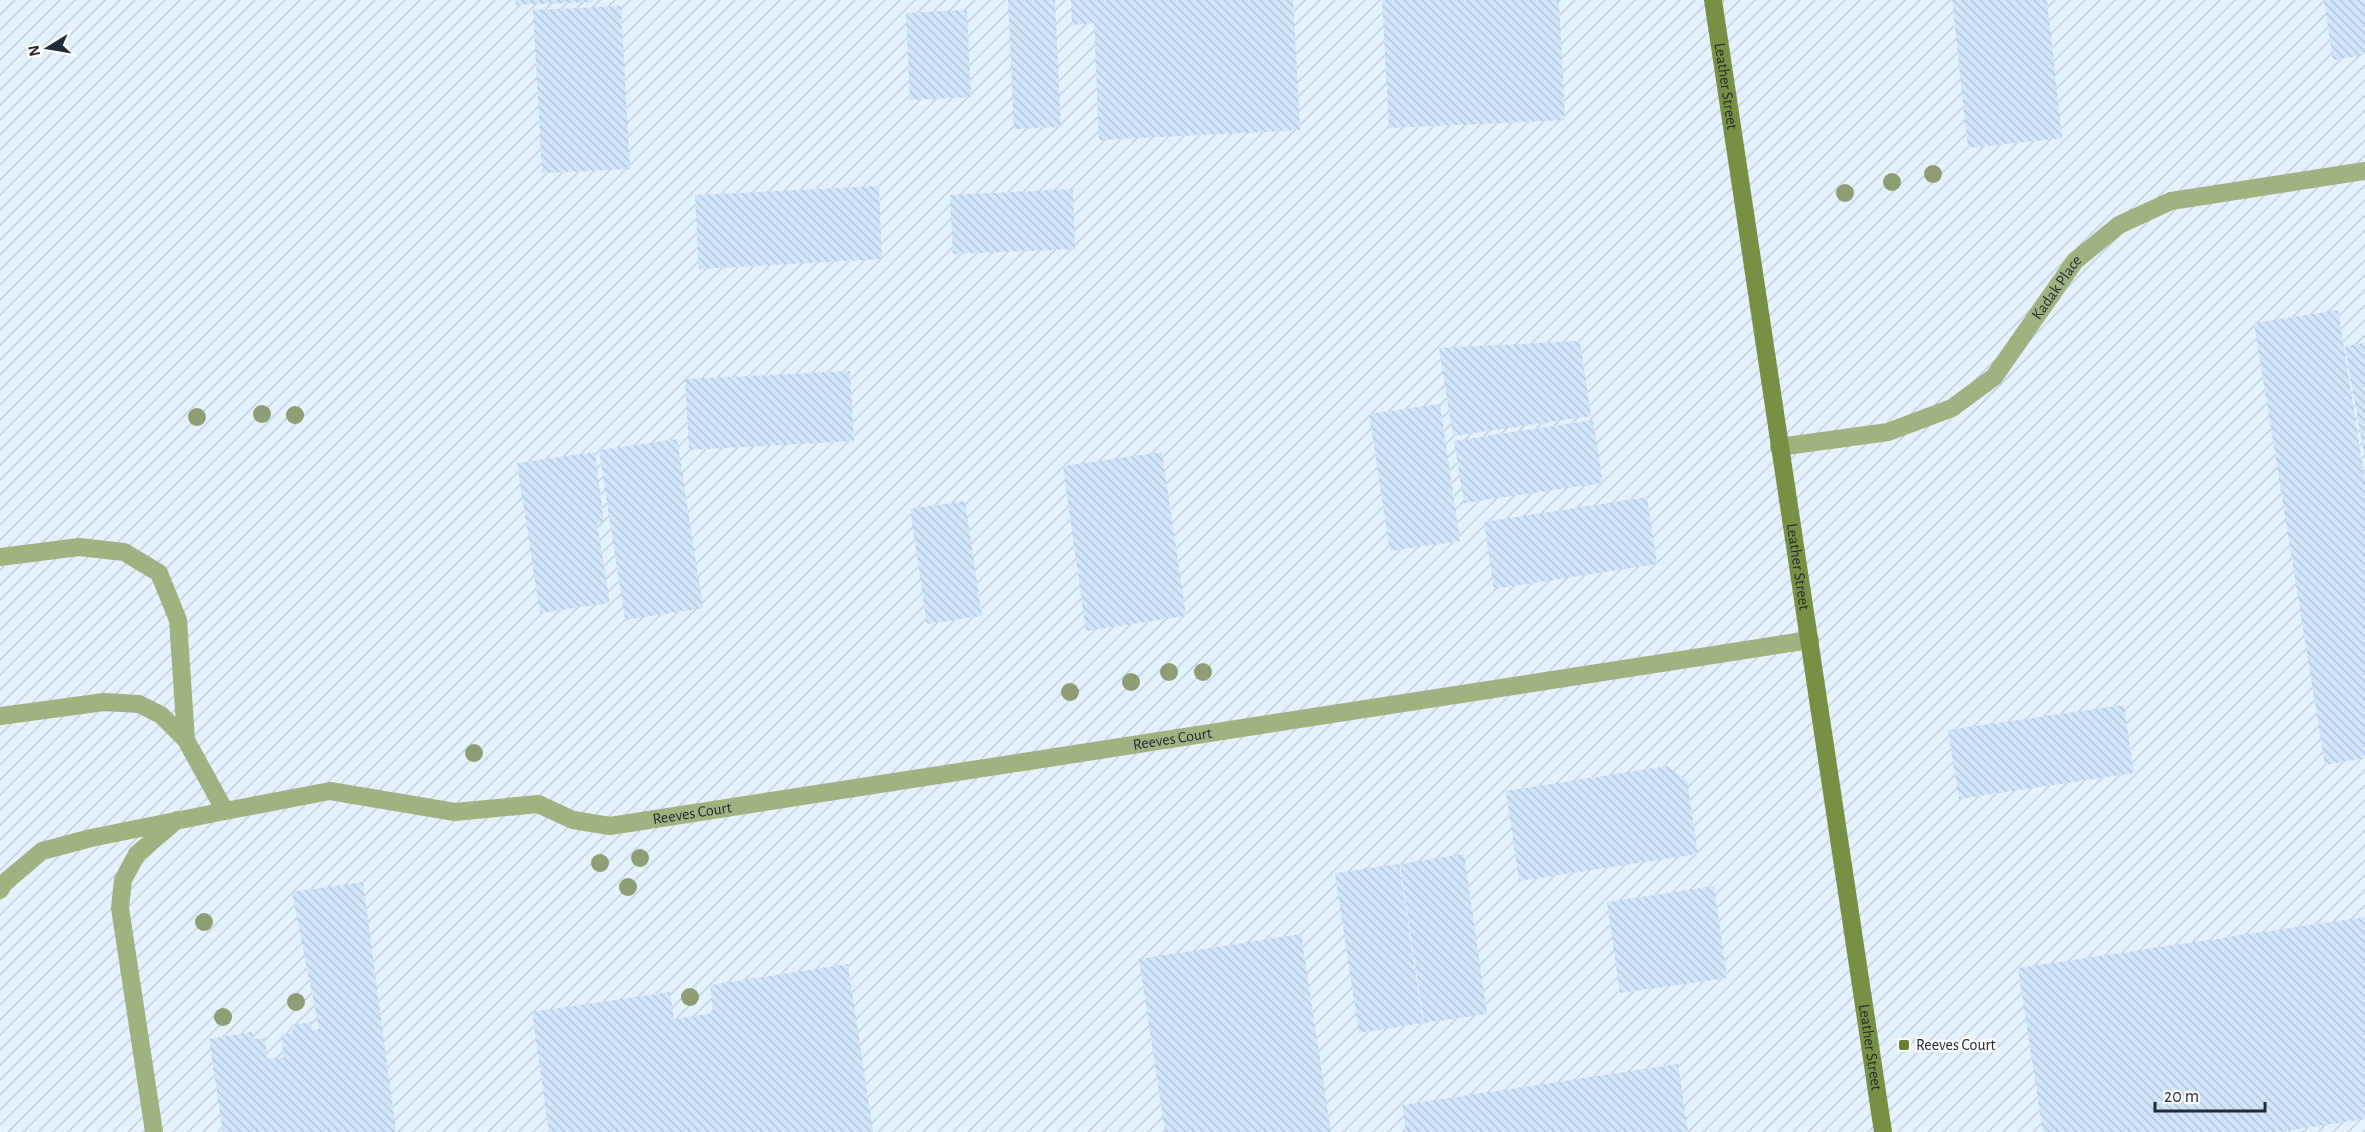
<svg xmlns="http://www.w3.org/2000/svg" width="2365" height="1132" font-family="'Alegreya Sans',sans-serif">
<defs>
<pattern id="industrial-furrows" width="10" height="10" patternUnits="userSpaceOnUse" patternTransform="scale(1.5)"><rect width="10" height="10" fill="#e4f1ff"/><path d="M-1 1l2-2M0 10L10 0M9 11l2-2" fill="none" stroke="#c3cfdb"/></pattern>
<pattern id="building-back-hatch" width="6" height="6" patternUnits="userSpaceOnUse" patternTransform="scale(1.5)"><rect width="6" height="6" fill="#d0e5fb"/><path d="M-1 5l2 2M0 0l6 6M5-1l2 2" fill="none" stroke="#b2c5d8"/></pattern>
</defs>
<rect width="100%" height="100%" fill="#f2f7fd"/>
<path fill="url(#industrial-furrows)" d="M0 0H2365V1132H0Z"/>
<path fill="url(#building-back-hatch)" d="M516 0H593V2L516 5Z
M1008 0H1055L1061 127 1014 129Z
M1071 0H1293L1300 130 1099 140 1094 23 1072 25Z
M1382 0H1559L1565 120 1389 128Z
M1952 0H2047L2062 138 1968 148Z
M2324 0H2365V55L2333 60Z
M621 6 630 169 542 173 533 10Z
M967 10 971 97 910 100 906 13Z
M879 186 882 259 699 269 695 195Z
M1073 189 1075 249 953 254 950 195Z
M2338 310 2365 481V758L2325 765 2254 323Z
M1580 341 1591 416 1453 436 1439 348Z
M2365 343V454H2364L2345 346Z
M850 371 854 441 689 450 685 379Z
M1440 404 1460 541 1390 551 1369 414Z
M1593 420 1603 483 1464 503 1454 441Z
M677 439 703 608 625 620 599 450Z
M595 452 604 522 597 523 610 603 540 613 517 463Z
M1162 452 1186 616 1086 631 1063 466Z
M1647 497 1657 564 1494 589 1484 522Z
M965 501 982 616 927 624 910 509Z
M2124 705 2134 773 1959 799 1948 730Z
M1667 766 1687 781 1698 854 1519 881 1506 791Z
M1464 854 1487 1014 1424 1023 1400 864Z
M1399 864 1423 1023 1359 1033 1335 873Z
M363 882 396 1132H223L209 1039 252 1032 254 1039 265 1038 267 1059 284 1057 281 1035 293 1033 291 1025 312 1022V1030L319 1029 292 892Z
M1714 886 1727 978 1620 993 1607 902Z
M2365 917V1119L2278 1132H2043L2018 968Z
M1301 934 1331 1132H1165L1139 959Z
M848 964 873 1132H549L532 1012 670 992 674 1019 713 1013 710 985Z
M1678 1064 1688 1132H1406L1402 1105Z"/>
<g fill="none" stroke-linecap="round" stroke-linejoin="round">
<path stroke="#9fb381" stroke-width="18" d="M0 557 79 547 124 552 159 573 178 620 186 740
M0 716 104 702 139 704 161 715 186 740 225 811 330 791 455 812 538 804
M0 890 3 884 42 851 91 838 225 811
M154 1132 120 908 123 880 137 854 177 820"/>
<g stroke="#9fb381" stroke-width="18">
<path id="s1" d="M1779 447 1888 432 1952 408 1994 377 2075 261 2119 225 2171 201 2365 171"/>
<path id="s2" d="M538 804 573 820 610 826 1810 640"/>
</g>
<path stroke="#769144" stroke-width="18" id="s3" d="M1713 0 1883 1132"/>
</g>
<g fill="#8e9d72">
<circle cx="1933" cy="174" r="9"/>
<circle cx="1892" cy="182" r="9"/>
<circle cx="1845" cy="193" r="9"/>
<circle cx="262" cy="414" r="9"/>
<circle cx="295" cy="415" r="9"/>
<circle cx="197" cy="417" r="9"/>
<circle cx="1169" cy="672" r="9"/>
<circle cx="1203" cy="672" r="9"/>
<circle cx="1131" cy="682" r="9"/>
<circle cx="1070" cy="692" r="9"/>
<circle cx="474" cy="753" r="9"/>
<circle cx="640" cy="858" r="9"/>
<circle cx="600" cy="863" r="9"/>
<circle cx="628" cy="887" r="9"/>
<circle cx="204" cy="922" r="9"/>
<circle cx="690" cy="997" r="9"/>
<circle cx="296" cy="1002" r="9"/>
<circle cx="223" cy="1017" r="9"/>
</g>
<rect fill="#668034" stroke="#fff" stroke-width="2" x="1898" y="1039" width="12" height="12" rx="3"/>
<g text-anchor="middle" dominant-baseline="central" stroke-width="5" stroke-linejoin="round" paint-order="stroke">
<g font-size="16" fill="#212b35" stroke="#fff">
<text stroke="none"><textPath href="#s3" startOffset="87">Leather Street</textPath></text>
<text stroke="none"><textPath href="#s1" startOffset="340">Kadak Place</textPath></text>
<text stroke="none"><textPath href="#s3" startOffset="573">Leather Street</textPath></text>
<text stroke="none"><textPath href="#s2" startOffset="645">Reeves Court</textPath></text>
<text stroke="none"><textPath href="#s2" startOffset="159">Reeves Court</textPath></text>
<text stroke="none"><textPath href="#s3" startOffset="1059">Leather Street</textPath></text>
</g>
<g font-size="16" fill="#212b35" stroke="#fff" text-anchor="start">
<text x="1916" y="1045">Reeves Court</text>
</g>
</g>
<g transform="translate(48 48) rotate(259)" stroke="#ffffff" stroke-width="4.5" paint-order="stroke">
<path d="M0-4.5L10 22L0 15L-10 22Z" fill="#212b35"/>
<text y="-9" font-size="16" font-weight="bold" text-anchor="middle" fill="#212b35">N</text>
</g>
<path d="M2155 1102v9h110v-9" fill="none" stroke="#212b35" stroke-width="3"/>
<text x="2164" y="1102" font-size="18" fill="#212b35" stroke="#ffffff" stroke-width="4.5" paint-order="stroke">20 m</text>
</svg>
